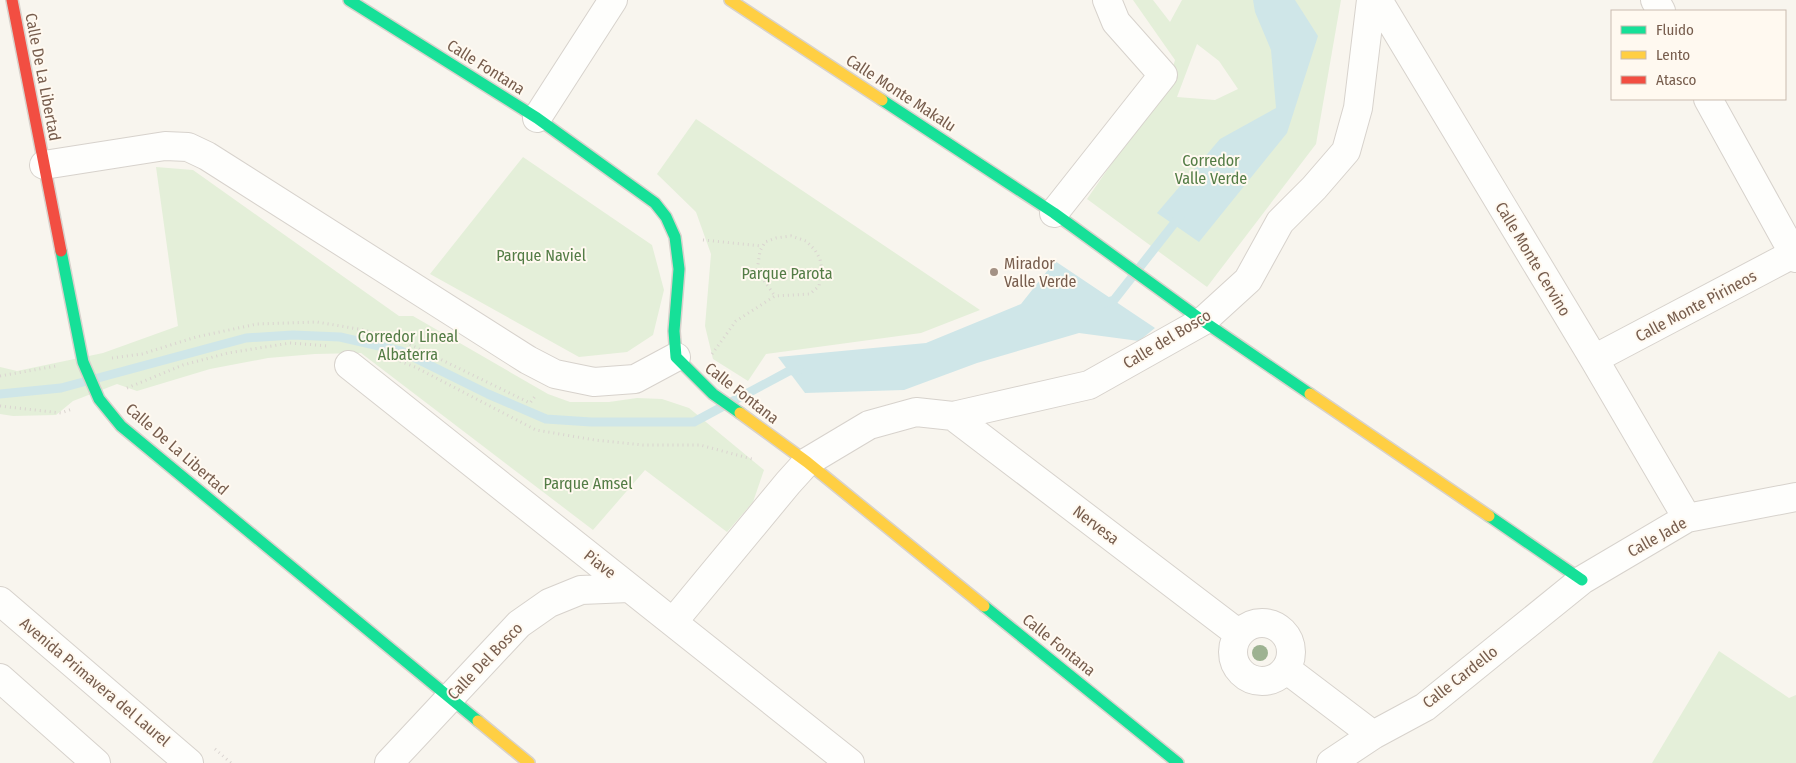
<svg xmlns="http://www.w3.org/2000/svg" width="1796" height="763" font-family="'Fira Sans Condensed',sans-serif">
<rect width="100%" height="100%" fill="#f8f5ee"/>
<path fill="#e4efd9" fill-rule="evenodd" d="M1133 0H1153L1170 22 1182 0H1341L1316 144 1207 287 1087 199 1169 81 1175 60ZM1197 44 1219 61 1238 89 1215 100 1177 97Z
M696 119 980 310 921 333 766 354 748 381 713 359 705 326 711 254 696 212 657 174Z
M523 157 652 245 664 290 653 335 627 352 579 357 430 274Z
M156 167 193 170 399 316H413L548 394 570 402H609L637 398 662 399 689 408 764 470 753 502 727 532 645 470 593 530 361 353 315 354 268 358 210 369 137 391 117 384 73 401 56 415 13 416 0 414V367L17 371 103 353 178 326Z
M1719 651 1789 698 1796 695V763H1652Z"/>
<path fill="#cfe6e8" d="M1253 0H1295L1318 36 1287 133 1199 242 1157 213 1220 139 1276 108 1271 50 1255 12Z
M1055 261 1155 328 1139 341 1079 333 977 363 904 390 805 393 778 357 926 343 1021 304Z"/>
<g fill="none" stroke-linecap="round" stroke-linejoin="round">
<path stroke="#cfe6e8" stroke-width="9" d="M1105 303 1114 300 1180 216
M0 394 61 388 246 338 293 335 340 337 401 351 488 394 546 419 591 422H694L789 371 799 370"/>
<g stroke="#d7d2cc" stroke-width="30">
<path id="street" d="M1378 0 1594 359 1687 518
M1655 0 1661 11
M1708 99 1796 258
M537 118 613 0
M44 165 165 146 188 147 207 156 528 360 555 374 594 382 635 379 676 357
M1054 213 1163 75 1116 22 1107 0
M1594 359 1793 254 1796 250
M349 365 850 763
M953 416 1239 634
M0 601 189 763
M673 622 788 483 807 462 869 425 916 412 953 416 1089 385 1203 321 1248 280 1280 222 1314 188 1346 151 1358 108 1371 0
M1233 652a29 29 0 1 1 58 0a29 29 0 1 1-58 0Z
M1286 669 1373 735
M0 678 96 763
M389 763 519 624 549 603 581 590 629 588
M1331 763 1373 735 1425 707 1582 580 1687 518 1796 497"/>
</g>
<g stroke="#d8d2cc" stroke-width="14">
<path id="fast" d="M349 0 537 118 655 203 666 217 675 237 679 269 674 331 676 357 713 394 740 413
M882 100 1054 213 1203 321 1310 394
M61 251 83 362 99 399 121 426 478 721
M1489 516 1582 580
M984 606 1178 763"/>
</g>
<g stroke="#d8d2cc" stroke-width="14">
<path id="slow" d="M730 0 882 100
M1310 394 1489 516
M740 413 807 462 984 606
M478 721 529 763"/>
</g>
<g stroke="#d8d2cc" stroke-width="14">
<path id="jam" d="M12 0 61 251"/>
</g>
<path stroke="#dad4d0" stroke-width="3" stroke-dasharray="1 4" stroke-linecap="butt" d="M703 240 762 246
M712 354 736 321 775 296 810 294 819 286 822 270 820 259 815 250 806 241 791 236 776 238 765 242 760 251 757 271 775 296
M386 356 415 367 536 430 595 440 643 445H700L752 459
M112 358 142 354 196 337 257 324 317 322 364 330 407 343 530 403 536 395
M0 376 56 366
M127 388 183 365 228 353 290 343 329 346
M0 406 61 413 72 409
M215 749 231 763"/>
<use href="#street" stroke="#fefefc" stroke-width="28"/>
<use href="#fast" stroke="#16e098" stroke-width="11"/>
<use href="#slow" stroke="#ffcf43" stroke-width="11"/>
<use href="#jam" stroke="#f24e42" stroke-width="11"/>
</g>
<circle fill="#9db291" cx="1260" cy="653" r="8"/>
<circle fill="#a49285" stroke="#fff9f0" stroke-width="2" cx="994" cy="272" r="5"/>
<g text-anchor="middle" dominant-baseline="central" stroke-width="4" stroke-linejoin="round" paint-order="stroke">
<g font-size="16" fill="#775d4d" stroke="#fff9f0">
<text transform="translate(486 67) rotate(32)">Calle Fontana</text>
<text transform="translate(43 77) rotate(79)">Calle De La Libertad</text>
<text transform="translate(901 93) rotate(33)">Calle Monte Makalu</text>
<text transform="translate(1533 259) rotate(59)">Calle Monte Cervino</text>
<text transform="translate(1696 306) rotate(-28)">Calle Monte Pirineos</text>
<text transform="translate(1167 339) rotate(-31)">Calle del Bosco</text>
<text transform="translate(742 393) rotate(38)">Calle Fontana</text>
<text transform="translate(177 449) rotate(41)">Calle De La Libertad</text>
<text transform="translate(1096 525) rotate(37)">Nervesa</text>
<text transform="translate(1657 537) rotate(-29)">Calle Jade</text>
<text transform="translate(600 564) rotate(38)">Piave</text>
<text transform="translate(1059 645) rotate(39)">Calle Fontana</text>
<text transform="translate(485 661) rotate(-46)">Calle Del Bosco</text>
<text transform="translate(1460 677) rotate(-38)">Calle Cardello</text>
<text transform="translate(95 682) rotate(40)">Avenida Primavera del Laurel</text>
</g>
<g font-size="16" fill="#537c45" stroke="#fff9f0">
<text x="1211" y="160">Corredor<tspan x="1211" dy="18">Valle Verde</tspan></text>
<text x="541" y="255">Parque Naviel</text>
<text x="787" y="273">Parque Parota</text>
<text x="408" y="336">Corredor Lineal<tspan x="408" dy="18">Albaterra</tspan></text>
<text x="588" y="483">Parque Amsel</text>
</g>
<g font-size="16" fill="#775d4d" stroke="#fff9f0" text-anchor="start">
<text x="1004" y="263">Mirador<tspan x="1004" dy="18">Valle Verde</tspan></text>
</g>
</g>
<rect x="1611" y="10" width="175" height="90" fill="#fff9f0" stroke="#c9bbaf"/>
<rect x="1621" y="26" width="25" height="8" fill="#16e098" stroke="#c9bbaf"/>
<text x="1656" y="35" font-size="15" fill="#775d4d">Fluido</text>
<rect x="1621" y="51" width="25" height="8" fill="#ffcf43" stroke="#c9bbaf"/>
<text x="1656" y="60" font-size="15" fill="#775d4d">Lento</text>
<rect x="1621" y="76" width="25" height="8" fill="#f24e42" stroke="#c9bbaf"/>
<text x="1656" y="85" font-size="15" fill="#775d4d">Atasco</text>
</svg>
